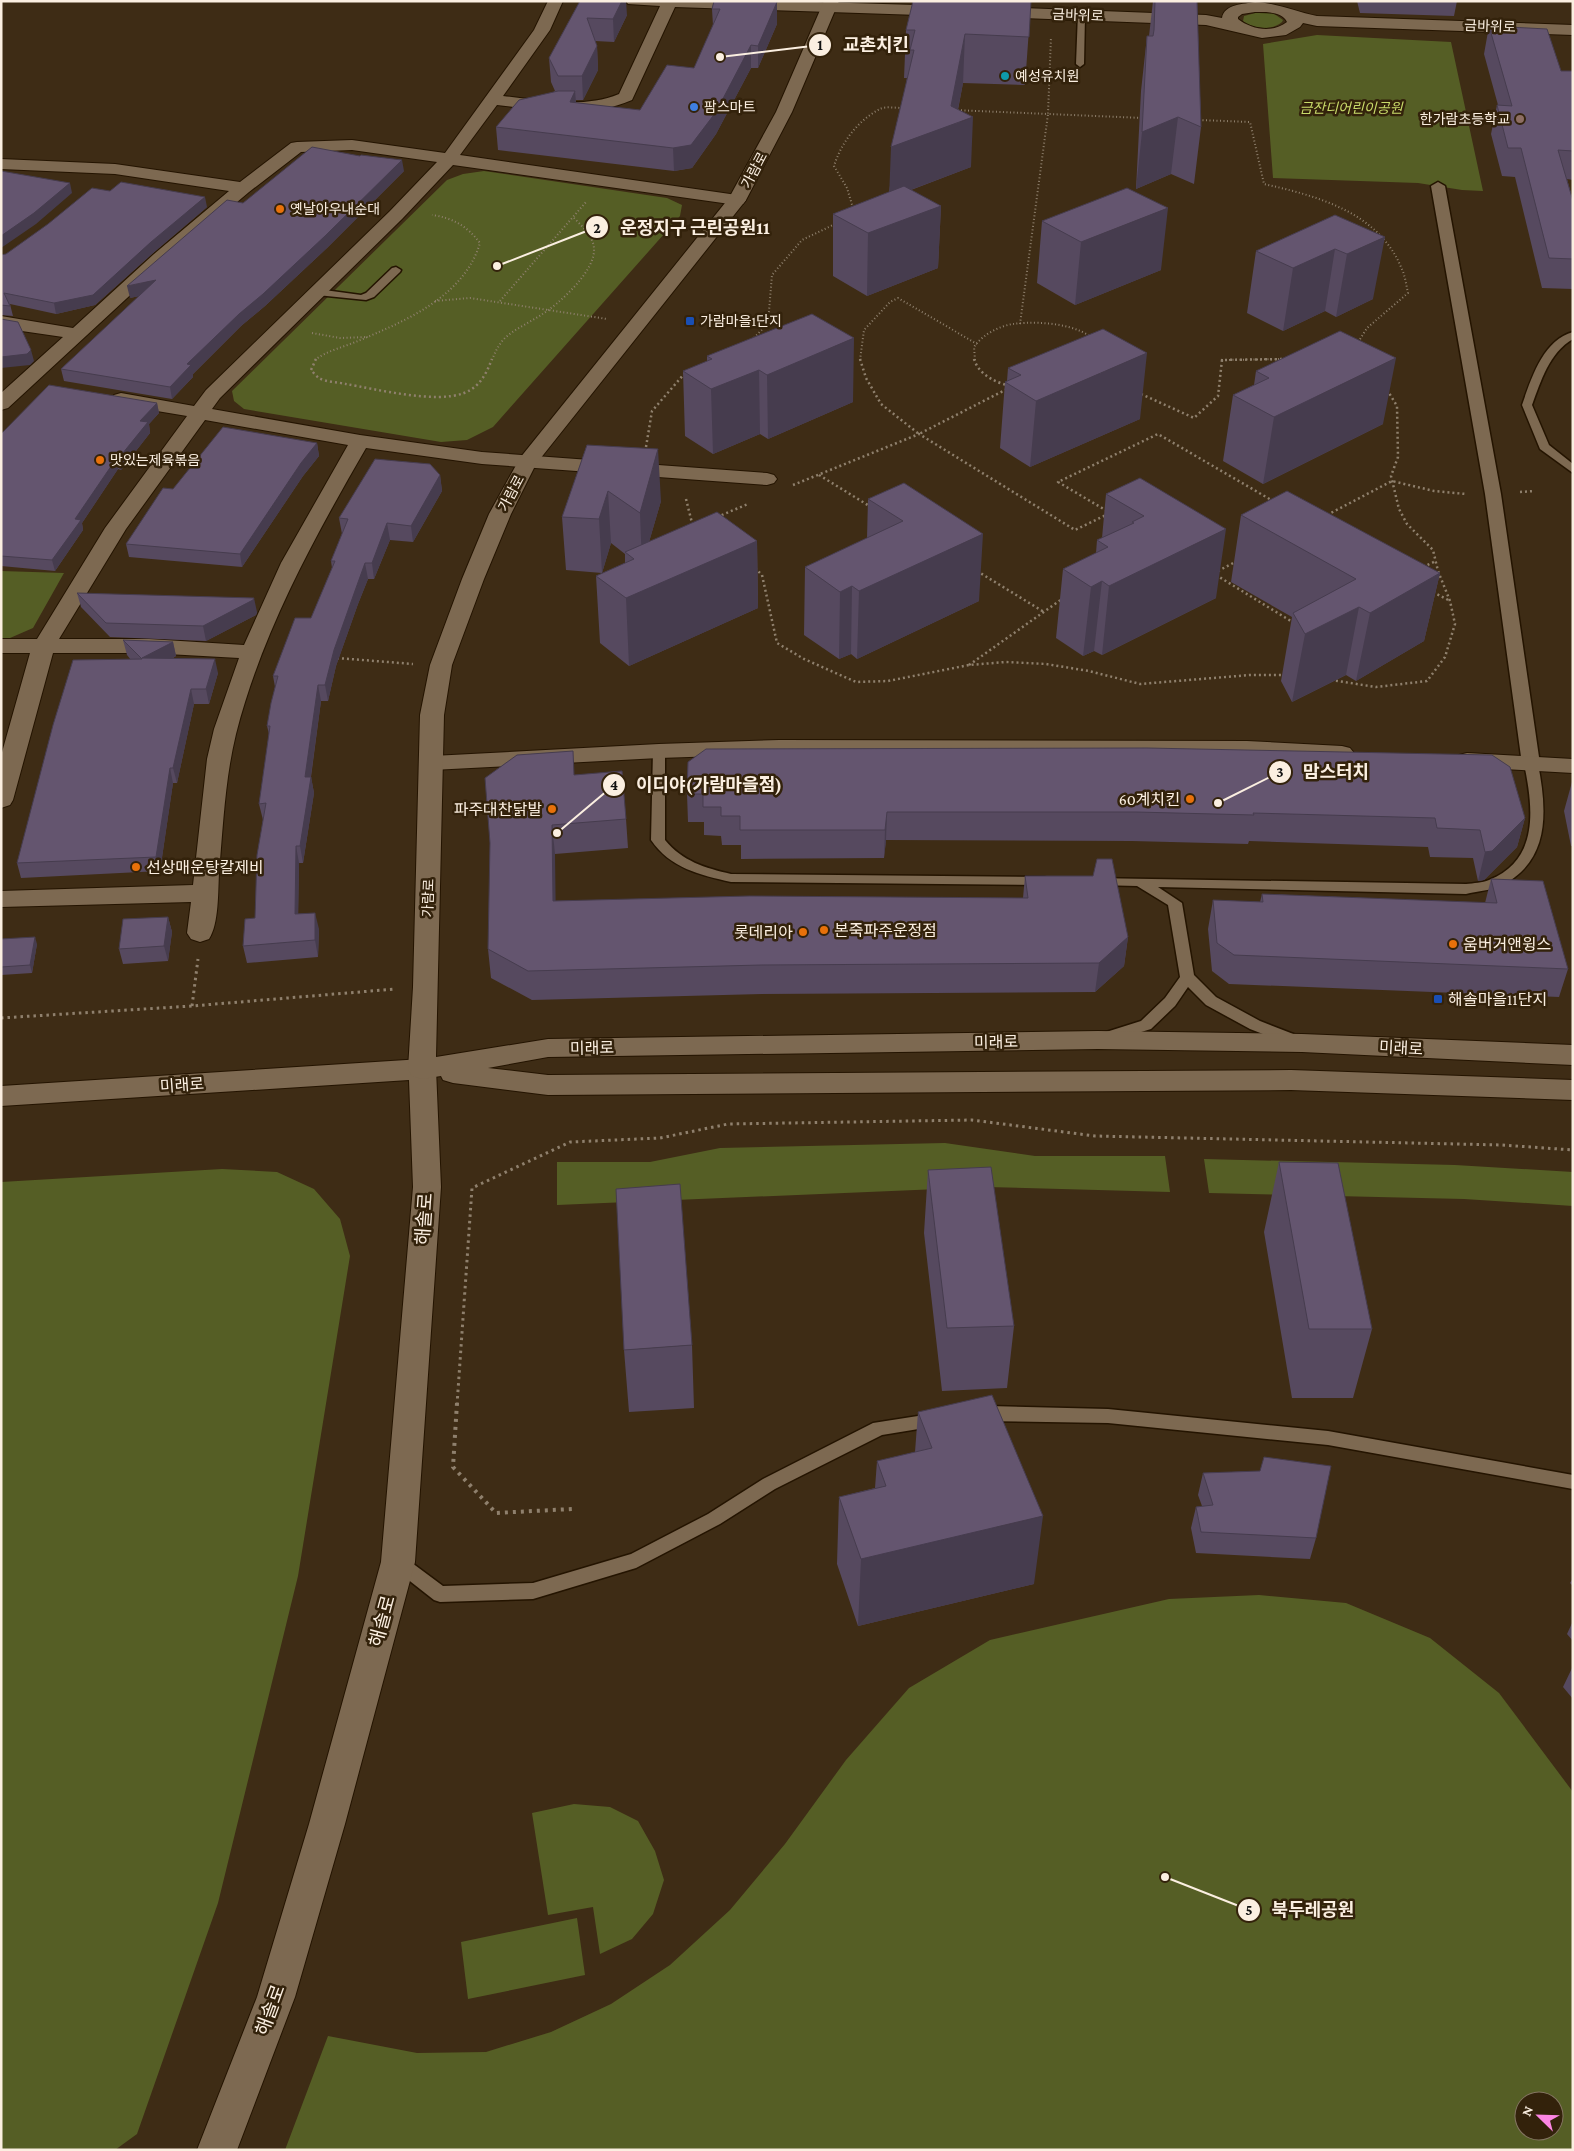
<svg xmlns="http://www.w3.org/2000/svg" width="1574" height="2151" font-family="'Crimson Pro','Noto Sans KR',serif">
<rect width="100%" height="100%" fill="#3e2c15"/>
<path fill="#555e25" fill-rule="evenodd" d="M1259 12 1273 13 1283 20 1282 22C1272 31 1253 29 1243 21L1244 16Z
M1317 35 1451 42 1483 191 1462 190 1418 183 1273 178 1263 44Z
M484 171 667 198 682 205 680 216 493 427 467 440 441 442 244 409 234 401 232 391 447 180 463 174Z
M1 571 64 573 33 628 10 638H1Z
M945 1143 1035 1156H1165L1170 1192 986 1187 557 1205V1162H650L720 1148Z
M1204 1159 1455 1165 1573 1172V1206L1464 1199 1209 1193Z
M222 1169 277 1172 314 1189 340 1219 350 1256 298 1576 218 1903 137 2134 115 2150H1V1182Z
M1259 1595 1346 1603 1430 1638 1499 1693 1573 1792V2150H285L328 2036 417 2053 486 2052 551 2032 611 2004 670 1965 730 1910 785 1844 846 1760 909 1688 990 1640 1169 1599ZM1524 2101H1554V2131H1524Z
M574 1804 610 1807 638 1821 655 1851 664 1880 653 1914 632 1939 600 1954 593 1907 548 1915 532 1813Z
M577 1918 585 1975 468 1999 461 1942Z"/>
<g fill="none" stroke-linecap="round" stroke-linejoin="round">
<g stroke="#241400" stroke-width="3">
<path id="service" d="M1078 13 1085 15 1084 64 1080 67 1076 64Z
M396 267 401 270 400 272 374 297 366 300 317 295 312 292 317 289 361 295 366 293 392 268Z
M1573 332V339C1549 353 1541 381 1532 405L1549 445 1573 464V473L1540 449 1522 405C1531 379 1543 340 1573 332Z
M659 747 665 751V840C682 861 705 868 731 874L1044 877 1049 878 1051 881 1049 884 1044 885 731 882C700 875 670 868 651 840L653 751Z
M1531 760 1538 764C1547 810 1551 862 1500 886 1489 891 1477 891 1466 894L1158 887 1182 903 1194 975 1216 997 1260 1021 1301 1037 1303 1041 1301 1045 1296 1046 1291 1045 1250 1029 1206 1005 1188 987 1175 1006 1151 1029 1108 1042 1103 1041 1101 1037 1103 1033 1141 1021 1165 998 1180 977 1168 905 1137 886 1097 885 1092 884 1090 881 1092 878 1466 884C1474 883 1482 883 1489 880 1540 860 1533 806 1524 764Z
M989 1406 1108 1409 1328 1431 1573 1475V1489L1328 1445 1108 1423 979 1421 973 1419 970 1414 973 1409Z
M937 1413 943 1415 946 1420 943 1425 882 1435 775 1489 720 1524 636 1568 533 1599 440 1602 434 1600 392 1567 389 1562 392 1557 398 1554 404 1557 443 1586 533 1583 631 1554 708 1514 763 1479 873 1423Z"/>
</g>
<g stroke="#241400" stroke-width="3">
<path id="pedestrian" d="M1438 182 1445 186 1501 494 1540 764 1538 768 1531 770 1524 768 1522 764 1485 494 1431 186Z"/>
</g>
<g stroke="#241400" stroke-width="2">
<path id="minor" d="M548 1H563L550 30 503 96C541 100 583 109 619 94L660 6 628 4 626 1H784L949 6 954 8 957 11 954 14 949 16 675 7 632 100C588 119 543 110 497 105L460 155 737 195 743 196 746 200 743 204 737 205 453 165 402 219 220 398 212 409 360 435 482 452 767 473 774 475 777 479 774 483 767 485 482 464 366 448C314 538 262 632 236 734 225 779 223 827 219 873 218 891 219 924 209 939L200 942 191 939 187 933 191 902 1 907V891L193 885 207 759 214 729 239 658 149 653H53L13 800 10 805 1 808V756L30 653H1V639H37L105 528 187 416 121 405 114 403 111 399 114 395 121 393 194 406 206 390 390 211 437 162 352 150 301 152 249 192 166 262 8 408 1 410V393L63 337 1 328V316L73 328 154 254 229 191 115 174 1 169V159L115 164 240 182 291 143 297 142 352 140 445 153 534 30ZM205 420 348 445 281 563 244 645 149 639H59L126 529Z
M1255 2C1277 3 1296 12 1317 16L1573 25V35L1317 26 1303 23 1300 27 1286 35 1262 38 1206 25 994 17 989 15 986 12 989 9 994 7 1206 15 1222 18C1224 4 1244 4 1255 2ZM1255 12C1266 12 1282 11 1287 22 1273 33 1252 30 1238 19V17L1242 14Z
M779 740 1247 741 1342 746 1350 748 1354 753 1350 758 1342 760 1247 755 779 754 659 758 432 770 424 768 420 763 424 758 432 756 659 744Z
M1467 753 1573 759V773L1467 767 1459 765 1455 760 1459 755Z
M422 1059 432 1062 436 1069 441 1187 415 1562 345 1824 295 1997 237 2150H197L257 1997 309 1824 381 1562 413 1187 409 1080 1 1106V1086Z"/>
</g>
<g stroke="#241400" stroke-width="2">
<path id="tertiary" d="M824 1H839L792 112 746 200 536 464 511 514 484 579 452 665 444 715 436 1057 548 1039 1098 1031 1302 1034 1573 1045V1065L1302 1052 1098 1049 548 1057 488 1068 548 1075 1291 1070 1573 1080V1100L1291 1090 548 1095 453 1083 443 1080 441 1076 422 1079 412 1076 408 1069 413 987 420 715 430 665 462 579 489 514 520 458 729 198 776 112Z"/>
</g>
<path stroke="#8f806d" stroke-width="2" stroke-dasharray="1 2.5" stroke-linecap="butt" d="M954 110 1048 114 1051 37
M1199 120 1250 122 1264 184C1317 196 1378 212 1401 267 1405 275 1406 284 1408 293L1367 328 1357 344
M853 208 847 188 834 166C841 143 858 120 880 109 885 106 896 108 903 108
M435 301 470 298 607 319
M500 301 586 202
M1020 324 1048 114 1143 118
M312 333 340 338 368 337
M754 338 768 323 772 275 802 240 835 224
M315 360C326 351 344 347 358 341 405 321 464 297 480 243 467 226 453 218 432 215
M492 360C495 352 499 344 505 338 516 328 529 323 541 315 559 304 596 271 594 248 593 236 581 225 573 217
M860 360 864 330 890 302 898 298 977 344
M975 360 974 347C982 335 999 326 1013 324 1042 320 1101 324 1106 360
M1222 360 1286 359"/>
<path stroke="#8f806d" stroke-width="2.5" stroke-dasharray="2 3" stroke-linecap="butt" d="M316 359 311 370C313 372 316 376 319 378 325 382 338 382 346 384 375 389 436 404 464 393 480 387 486 374 492 359
M860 359 866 378 881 404 919 434 1007 389
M974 359C984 393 1053 394 1080 385 1090 382 1099 375 1107 369L1106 359
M1141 394 1194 418 1218 396 1222 360 1285 359
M646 447 652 411 685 373
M819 475 871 507
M793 485 919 434 1075 530 1106 515
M1520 492 1534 491
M686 499 693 527
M1107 511 1058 482 1158 434 1273 501
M1327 515 1392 481 1434 491 1466 494
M717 517 748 504
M1423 567 1436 561
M755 568 762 575 777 643 804 659 856 682 888 681 969 665 1006 662 1046 664 1089 671 1140 684 1250 675H1285
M977 571 1044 612
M1218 571 1237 561
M1216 575 1294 623
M1433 592 1450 601
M337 658 413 664
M969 665 1062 599
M1331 680 1376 687 1427 681 1445 657 1455 624 1450 601 1438 571 1433 550 1407 524 1399 509 1391 476 1398 457 1397 406 1386 388"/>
<path stroke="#8f806d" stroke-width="3" stroke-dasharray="2.5 4" stroke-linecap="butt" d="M192 1006 198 959
M1 1018 192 1006 395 989
M457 1405 472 1188 570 1142 660 1138 728 1124 972 1120 1095 1136 1502 1145 1573 1150"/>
<path stroke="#8f806d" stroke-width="4" stroke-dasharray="3 5" stroke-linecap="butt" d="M457 1403 453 1467 496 1513 572 1509"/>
<use href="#service" fill="#7d6951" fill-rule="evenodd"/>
<use href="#pedestrian" fill="#7d6951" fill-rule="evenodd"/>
<use href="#minor" fill="#7d6951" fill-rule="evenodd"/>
<use href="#tertiary" fill="#7d6951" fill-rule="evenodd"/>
</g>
<path fill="#56495f" d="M580 1 627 15 614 42 595 41 597 46 598 70 583 100H576V103L640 110 694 68 713 26 712 9 714 1 777 24 758 68H751L716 134 692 168 674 171 498 150 496 127 555 91 551 82 549 58Z
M1031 1 1025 85 963 83 958 110 971 167 911 190 941 206 938 268 867 296 833 276V214L889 192 907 78H904L906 30Z
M1153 1H1197L1201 127 1194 184 1171 174 1136 189 1141 91 1147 36H1149Z
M1357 1H1457L1454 16 1360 13Z
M1489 26 1561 71H1573V180L1567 179 1573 201V289L1542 288 1515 177 1502 176 1491 134 1497 105H1498L1484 54Z
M404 171 327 248 265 306 241 326 193 374V377L172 399 64 381 61 369 139 296 130 298 243 203Z
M207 207 153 253 95 305 56 314 10 304 13 316 1 315V255Z
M1335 215 1373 299 1336 317 1325 311 1283 331 1247 313 1256 251Z
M1042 221 1161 270 1075 305 1037 283Z
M812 314 853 402 768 439 760 434 713 454 685 436 683 371 707 362V356Z
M1008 368 1140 419 1030 467 1000 448 1005 382 1007 381Z
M1256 371 1383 424 1263 484 1223 461 1233 395 1254 385Z
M157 403 159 413 149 424 150 433 121 470 118 469 82 523 83 530 55 571 1 566V434Z
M317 443 319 456 303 476 242 567 129 557 126 544 173 489Z
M587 445 661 501 649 542 757 541 758 608 629 666 600 643 596 576 625 563V554L611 543 602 573 566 570 562 517Z
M440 475 442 491 413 542 390 540 374 579H368L358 604 336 666 328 701H321L311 777 314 793 303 863H299L298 914 319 929 318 957 247 963 243 946 255 918 263 820 259 804 269 734 267 726 275 687 273 676 311 618 332 568 331 561 342 534 339 518Z
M1140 478 1216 598 1102 655 1094 651 1083 656 1056 638 1063 569 1096 553 1097 540 1102 538 1106 494Z
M904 483 979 601 857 659 851 654 839 659 804 635 805 567 867 538 868 499Z
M1241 515 1440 573 1424 641 1356 681 1346 675 1292 702 1281 681 1292 617 1231 582Z
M77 593 257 612 256 615 206 641 110 637 81 607Z
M123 640 173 642 176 656 173 658 218 673 209 704H194L177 783H173L160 871 21 878 17 863 131 660 127 655Z
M688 762 1525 818 1517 847 1484 880 1478 881 1473 858 1430 857 1428 847 1249 841 1248 844 1132 841 886 840 884 858 741 859V845H722L721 836 704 835V822H688L687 794Z
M575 775 626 819 628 848 555 854V901L1023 898 1025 876 1128 937 1124 966 1095 992 762 994 532 1000 491 978 488 949Z
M1572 782H1573V846H1571L1564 811Z
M1491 879 1568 969 1559 997 1229 984 1212 971 1208 929 1213 900 1260 902 1262 894 1485 903Z
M168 917 172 932 168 961 123 964 119 949Z
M1 939 37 944 32 973 1 975Z
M1279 1162 1372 1329 1353 1398H1292L1264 1232Z
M928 1170 1014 1326 1007 1388 942 1391 924 1233Z
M692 1345 694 1408 629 1412 624 1350Z
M918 1412 1034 1584 858 1626 837 1564 839 1497 875 1488 877 1461 915 1452Z
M1260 1471 1316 1538 1310 1559 1196 1553 1191 1528 1196 1507 1202 1506 1198 1495 1203 1473Z
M1573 1578V1586L1570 1583Z
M1573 1621V1641L1567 1634Z
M1573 1666V1699L1563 1687Z"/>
<path fill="#463c4e" d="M622 1H626L627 15 614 42 613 19Z
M777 2V24L758 68V46Z
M965 34 963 83 955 124 973 117 971 167 889 198 891 147 951 106Z
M751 45V68L716 134 692 168 674 171 673 148Z
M597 46 598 70 583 100 582 76Z
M575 91 577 113 570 102Z
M1178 117 1171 174 1136 189 1142 132Z
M402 160 404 171 327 248 265 306 241 326 193 374V377L172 399 170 387 187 364 239 314Z
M70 183 72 193 36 224 1 248V236Z
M205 197 207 207 153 253 95 305 56 314 54 303 151 242Z
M941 206 938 268 867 296 868 233Z
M1168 208 1161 270 1075 305 1081 242Z
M1385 237 1373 299 1336 317 1347 254Z
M1335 249 1325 311 1283 331 1293 268Z
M156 280 159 292 130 298 127 286Z
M854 338 853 402 768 439 767 375Z
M31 350 34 361 30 365 1 368V357Z
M1147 353 1140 419 1030 467 1036 401Z
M1396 358 1383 424 1263 484 1274 417Z
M759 370 760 434 713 454 711 389Z
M157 403 159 413 149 424 150 433 121 470 118 459 140 421Z
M317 443 319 456 303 476 242 567 240 554 301 463Z
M658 449 661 501 642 566 640 513Z
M116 459 118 469 82 523 83 530 55 571 52 560 75 519Z
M440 475 442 491 413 542 411 526Z
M608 491 611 543 602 573 599 519Z
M387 523 390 540 374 579 372 563Z
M1226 529 1216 598 1102 655 1109 586Z
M983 534 979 601 857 659 859 591Z
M757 541 758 608 629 666 626 598Z
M365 563 368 579 358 604 336 666 328 701 325 685 334 650 356 588Z
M1440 573 1424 641 1356 681 1370 613Z
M1102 581 1094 651 1083 656 1091 587Z
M852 586 851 654 839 659 840 592Z
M254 598 257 612 256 615 206 641 203 626Z
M1359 607 1346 675 1292 702 1305 634Z
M173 642 176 656 146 673 142 658Z
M215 659 218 673 209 704 206 689Z
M318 685 321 701 310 782 311 777 314 793 303 863 300 846 305 777Z
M191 689 194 704 177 783 173 768Z
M170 768 173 783 160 871 156 857Z
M887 812 886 840 884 858 885 830Z
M1525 818 1517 847 1484 880 1478 881 1485 852Z
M552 825 555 854 556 930 553 901Z
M296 846 299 863 298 931 295 914Z
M315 913 319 929 318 957 315 940Z
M168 917 172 932 168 961 164 946Z
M35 937 37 944 32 973 30 965Z
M1128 937 1124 966 1095 992 1099 963Z
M1043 1516 1034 1584 858 1626 861 1559Z"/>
<path fill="#64556f" stroke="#463c4e" d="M580 1H622L613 19 587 18 597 46 582 76H558L549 58Z
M714 1H776L777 2 758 46 751 45 716 112 691 145 673 148 496 127 519 100 558 91H575L570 102 640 110 667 65 694 68 720 9H712Z
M913 1H1031L1029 37 965 34 951 106 973 117 891 147 914 50H910L915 30H906Z
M1155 1H1197L1201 127 1178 117 1142 132 1147 36H1153L1154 30Z
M1489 26 1547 29 1561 71H1573V151L1558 150 1573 201V259L1549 258 1521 148H1508L1497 105 1512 106Z
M312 147 360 156 361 155 402 160 325 236 263 294 239 314 187 364 191 365 170 387 61 369 156 280 127 286 227 200 243 203Z
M1 171 70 183 34 213 1 236Z
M121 182 205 197 151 242 93 295 54 303 4 293 10 306 1 305V255L6 254 48 224 92 188 110 191Z
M904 186 941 206 868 233 833 214Z
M1127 188 1168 208 1081 242 1042 221Z
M1335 215 1385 237 1347 254 1335 249 1293 268 1256 251Z
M812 314 854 338 767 375 759 370 711 389 683 371 712 359 707 356Z
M1 319 18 322 31 350 27 354 1 357Z
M1103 329 1147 353 1036 401 1005 382 1021 375 1008 368Z
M1340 331 1396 358 1274 417 1233 395 1269 378 1256 371Z
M49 385 157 403 140 421 148 422 118 459H116L75 519 81 520 52 560 1 556V434Z
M223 427 317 443 301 463 240 554 126 544 163 488 173 489Z
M587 445 658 449 640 513 608 491 599 519 562 517Z
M375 459 430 464 440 475 411 526 387 523 372 563H365L356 588 334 650 325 685H318L305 777H311L300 846H296L295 914 315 913V940L243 946 245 919 255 918 257 855 266 803 259 804 270 726H267L271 703 278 676H273L295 618H311L335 561H331L348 519 339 518Z
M1140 478 1226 529 1109 586 1102 581 1091 587 1063 569 1108 547 1097 540 1134 523 1132 522 1144 516 1106 494Z
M904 483 983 534 859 591 852 586 840 592 805 567 903 521 868 499Z
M1287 491 1440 573 1370 613 1359 607 1305 634 1293 613 1356 579 1241 515Z
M717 512 757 541 626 598 596 576 634 559 625 552Z
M77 593 254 598 253 600 203 626 106 623Z
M123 640 173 642 142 658 215 659 206 689H191L173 768H170L156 857 17 863 53 725 73 660 142 659Z
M1147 748 1492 755 1510 767 1525 818 1492 851 1485 852 1480 830 1437 828 1435 818 1253 813 1254 815 1136 812H887L885 830H740V816H721V807H703V794H687L688 762 706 749Z
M573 751 574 775 622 771 626 819 552 825 553 901 749 896 1028 898 1025 876H1093L1097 859H1112L1128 937 1099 963 761 965 528 971 488 949 490 843 485 778 517 755Z
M1491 879 1543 881 1568 969 1234 955 1217 943 1213 900 1263 902 1262 894 1497 903Z
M168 917 164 946 119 949 123 919Z
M35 937 30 965 1 967V939Z
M1279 1162 1338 1163 1372 1329H1309Z
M991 1167 1014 1326 947 1328 928 1170Z
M680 1184 692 1345 624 1350 616 1189Z
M992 1395 1043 1516 861 1559 839 1497 886 1486 877 1461 932 1448 918 1412Z
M1264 1457 1331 1466 1316 1538 1201 1532 1196 1507 1213 1505 1203 1473 1260 1471Z"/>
<circle fill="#0f9aa8" stroke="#33220b" stroke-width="2" cx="1005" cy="76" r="5"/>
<circle fill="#3f7fe0" stroke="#33220b" stroke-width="2" cx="694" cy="107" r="5"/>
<circle fill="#8d6e63" stroke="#33220b" stroke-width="2" cx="1520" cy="119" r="5"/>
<g fill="#e8710a" stroke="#33220b" stroke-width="2">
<circle cx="280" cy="209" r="5"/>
<circle cx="100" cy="460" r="5"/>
<circle cx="1190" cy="799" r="5"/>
<circle cx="552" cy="809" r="5"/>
<circle cx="136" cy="867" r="5"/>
<circle cx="824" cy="930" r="5"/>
<circle cx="803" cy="932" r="5"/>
<circle cx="1453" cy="944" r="5"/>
</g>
<g fill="#1a4fb4" stroke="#33220b" stroke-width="2">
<rect x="685" y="316" width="10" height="10" rx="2.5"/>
<rect x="1433" y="994" width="10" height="10" rx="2.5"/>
</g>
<g text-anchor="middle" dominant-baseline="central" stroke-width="5" stroke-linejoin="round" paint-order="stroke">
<g font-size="14" fill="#fbefe1" stroke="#33220b">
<text transform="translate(1078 15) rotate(2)">금바위로</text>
<text transform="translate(1490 26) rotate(2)">금바위로</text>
<text transform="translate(754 170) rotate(-62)">가람로</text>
<text transform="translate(511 493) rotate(-62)">가람로</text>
<text transform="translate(428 898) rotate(-88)">가람로</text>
</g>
<g font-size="14" fill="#fbefe1" stroke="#33220b" text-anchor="start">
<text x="1015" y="76">예성유치원</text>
<text x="704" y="107">팜스마트</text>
<text x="1510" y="119" text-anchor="end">한가람초등학교</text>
<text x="290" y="209">옛날아우내순대</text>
<text x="700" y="321">가람마을1단지</text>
<text x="110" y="460">맛있는제육볶음</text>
</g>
<g font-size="14" font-style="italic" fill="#c9db6a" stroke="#33220b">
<text x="1351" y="108">금잔디어린이공원</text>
</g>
<g font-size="16" fill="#fbefe1" stroke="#33220b" text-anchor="start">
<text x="1180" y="799" text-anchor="end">60계치킨</text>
<text x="542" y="809" text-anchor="end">파주대찬닭발</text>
<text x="146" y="867">선상매운탕칼제비</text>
<text x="834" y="930">본죽파주운정점</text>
<text x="793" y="932" text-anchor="end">롯데리아</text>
<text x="1463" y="944">움버거앤윙스</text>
<text x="1448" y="999">해솔마을11단지</text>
</g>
<g font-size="16" fill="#fbefe1" stroke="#33220b">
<text transform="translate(996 1042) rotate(-1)">미래로</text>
<text transform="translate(592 1048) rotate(-1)">미래로</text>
<text transform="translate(1401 1048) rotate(3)">미래로</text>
<text transform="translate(182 1085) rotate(-4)">미래로</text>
</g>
<g font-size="19" fill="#fbefe1" stroke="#33220b">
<text transform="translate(424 1219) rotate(-86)">해솔로</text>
<text transform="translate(382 1621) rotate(-75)">해솔로</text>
<text transform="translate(270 2010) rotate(-70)">해솔로</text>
</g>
</g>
<path fill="none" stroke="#fbefe1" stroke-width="2" d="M720 57L820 45M497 266L597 227M1218 803L1280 772M557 833L614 785M1165 1877L1249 1910"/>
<g fill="#fbefe1" stroke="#33220b" stroke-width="2">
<circle cx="720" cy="57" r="5"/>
<circle cx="497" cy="266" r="5"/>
<circle cx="1218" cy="803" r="5"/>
<circle cx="557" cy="833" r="5"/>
<circle cx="1165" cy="1877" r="5"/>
<circle cx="820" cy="45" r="12"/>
<circle cx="597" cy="227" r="12"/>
<circle cx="1280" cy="772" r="12"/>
<circle cx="614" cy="785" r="12"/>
<circle cx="1249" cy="1910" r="12"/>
</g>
<g font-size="15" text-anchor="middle" font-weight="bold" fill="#111">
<text x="820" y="50">1</text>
<text x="597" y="233">2</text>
<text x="1280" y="777">3</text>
<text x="614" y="790">4</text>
<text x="1249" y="1915">5</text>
</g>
<g font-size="18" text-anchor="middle" font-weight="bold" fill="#fbefe1" stroke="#33220b" stroke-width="5" stroke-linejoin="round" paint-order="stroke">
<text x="876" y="51">교촌치킨</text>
<text x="695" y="234">운정지구 근린공원11</text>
<text x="1336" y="778">맘스터치</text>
<text x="709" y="791">이디야(가람마을점)</text>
<text x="1313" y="1916">북두레공원</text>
</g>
<rect width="1574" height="2151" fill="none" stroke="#fbefe1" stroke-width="5"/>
<g transform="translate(1539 2116) rotate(293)"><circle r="24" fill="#33220b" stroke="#837461"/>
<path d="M0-4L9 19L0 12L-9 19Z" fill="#fc86e3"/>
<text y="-8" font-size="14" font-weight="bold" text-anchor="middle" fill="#fbefe1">N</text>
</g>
</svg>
